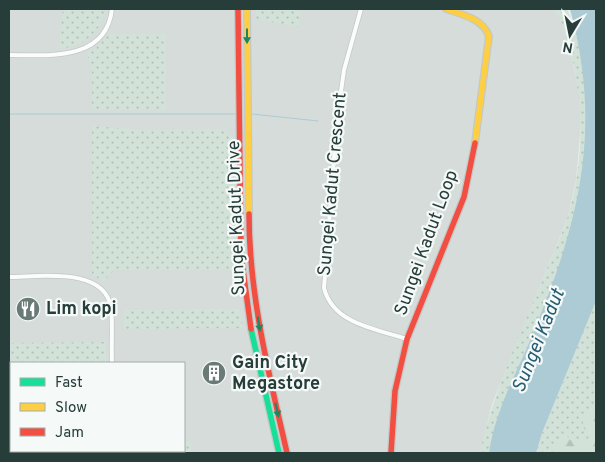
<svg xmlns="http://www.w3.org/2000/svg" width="605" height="462" font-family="Overpass,sans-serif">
<defs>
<pattern id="green-dots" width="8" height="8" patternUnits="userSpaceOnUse" patternTransform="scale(1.25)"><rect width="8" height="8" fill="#d2e2d8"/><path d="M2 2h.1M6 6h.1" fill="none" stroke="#b4c3ba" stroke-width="1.8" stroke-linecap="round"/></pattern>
<pattern id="forest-firs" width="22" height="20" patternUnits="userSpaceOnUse" patternTransform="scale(1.25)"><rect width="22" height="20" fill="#d2e2d8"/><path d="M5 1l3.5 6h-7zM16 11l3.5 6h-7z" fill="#b4c3ba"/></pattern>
</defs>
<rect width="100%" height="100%" fill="#e7ebe9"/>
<path fill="#d5dcd9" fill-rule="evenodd" d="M9 9H555L566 32 579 92 581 122 576 180 568 216 557 244 492 404 480 453H9ZM11 363H184V451H11Z"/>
<path fill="url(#green-dots)" d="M63 9H106C100 34 83 46 59 49Z
M256 9H301L298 27 256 19Z
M555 9H567C579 39 586 71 589 103H593C597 198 559 272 523 357 509 388 494 419 489 453H480C493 393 519 336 543 279 551 258 561 237 568 216 588 149 584 72 555 9Z
M109 34H166V110H92V71L87 54 95 49Z
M92 126 140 130 224 129 233 138 235 270H114L104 281 92 275Z
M596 301V403L583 423 590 431 588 441H574L565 436 556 448 558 453H536L542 433Z
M240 309 243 328 124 329V310Z
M106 342V363H13L10 343Z
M184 441H191V453H66L87 451H184Z"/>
<path fill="url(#forest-firs)" d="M596 403V453H557L556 448 564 436 574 441H588L590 431 584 429 583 423Z"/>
<path fill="#accbd4" d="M570 9H596V301L542 433 536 453H489C494 417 511 383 526 350 576 232 605 137 570 9Z"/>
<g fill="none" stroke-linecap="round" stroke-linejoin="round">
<path stroke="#accbd4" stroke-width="1" d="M9 114H238
M252 114 318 121"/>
<g stroke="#c4c8c6" stroke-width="5.5">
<path id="street" d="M361 9 344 70 337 120 324 288C333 324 376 329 407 339
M9 55C48 55 106 62 112 9
M9 277C39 277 105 266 111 308 113 326 111 345 112 363
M9 441 11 442
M9 447H11
M9 453 13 451"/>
</g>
<g stroke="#c4c9c7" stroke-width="8">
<path id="fast" d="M251 329 279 453"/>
</g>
<g stroke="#c4c9c7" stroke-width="8">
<path id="slow" d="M247 9 249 214
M446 9C463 15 482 18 489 36L475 143"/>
</g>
<g stroke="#c4c9c7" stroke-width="8">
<path id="jam" d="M238 9 241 255 251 329
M249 214C249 296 269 374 287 453
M391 453 395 391 407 339 464 197 475 143"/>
</g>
<use href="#street" stroke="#fbfcfc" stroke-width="4"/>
<use href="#fast" stroke="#16e098" stroke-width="5.5"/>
<use href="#slow" stroke="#ffcf43" stroke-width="5.5"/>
<use href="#jam" stroke="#f24e42" stroke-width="5.5"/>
</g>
<defs><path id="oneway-solid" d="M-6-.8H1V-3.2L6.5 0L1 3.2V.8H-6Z" transform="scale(1.25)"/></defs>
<g fill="#1f8664">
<use href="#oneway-solid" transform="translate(247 36) rotate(90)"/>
<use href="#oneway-solid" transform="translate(259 324) rotate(80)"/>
<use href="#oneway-solid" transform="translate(277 410) rotate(77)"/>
</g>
<defs>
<g id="restaurant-disc" transform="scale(1.25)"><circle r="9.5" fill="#6a7a77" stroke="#f5f9f8"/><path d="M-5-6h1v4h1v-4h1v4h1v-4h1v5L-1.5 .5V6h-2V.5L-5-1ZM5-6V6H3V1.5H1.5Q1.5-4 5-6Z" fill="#fff"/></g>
<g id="building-disc" transform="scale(1.25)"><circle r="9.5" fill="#6a7a77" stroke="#f5f9f8"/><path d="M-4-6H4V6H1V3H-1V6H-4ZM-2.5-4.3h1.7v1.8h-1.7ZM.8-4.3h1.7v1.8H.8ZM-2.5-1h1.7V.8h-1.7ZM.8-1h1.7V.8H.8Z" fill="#fff"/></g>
</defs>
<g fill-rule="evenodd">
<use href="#restaurant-disc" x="28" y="309"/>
<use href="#building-disc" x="214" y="373"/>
</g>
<g text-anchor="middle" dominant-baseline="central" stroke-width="4.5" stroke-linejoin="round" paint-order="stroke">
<g font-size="18" fill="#263d39" stroke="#f5f9f8">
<text transform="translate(333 184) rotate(-85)">Sungei Kadut Crescent</text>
<text transform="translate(237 218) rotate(-92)">Sungei Kadut Drive</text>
<text transform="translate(427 243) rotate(-70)">Sungei Kadut Loop</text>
</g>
<g font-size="18" font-weight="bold" fill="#263d39" stroke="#f5f9f8" text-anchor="start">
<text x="46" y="309">Lim kopi</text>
<text x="232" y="363">Gain City<tspan x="232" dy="21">Megastore</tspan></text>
</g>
<g font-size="19" font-style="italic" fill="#265d72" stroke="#f5f9f8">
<text transform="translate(539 341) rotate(-68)">Sungei Kadut</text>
</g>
</g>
<rect width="605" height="462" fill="none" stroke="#263d39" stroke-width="20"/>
<rect x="10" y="362" width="175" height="90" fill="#f5f9f8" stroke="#a2aeac"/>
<rect x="20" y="378" width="25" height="8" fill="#16e098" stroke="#a2aeac"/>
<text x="55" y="387" font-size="15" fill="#263d39">Fast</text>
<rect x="20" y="403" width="25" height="8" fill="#ffcf43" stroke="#a2aeac"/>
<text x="55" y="412" font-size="15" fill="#263d39">Slow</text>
<rect x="20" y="428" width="25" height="8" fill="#f24e42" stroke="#a2aeac"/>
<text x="55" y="437" font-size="15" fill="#263d39">Jam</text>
<g transform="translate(570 35) rotate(190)" stroke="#f5f9f8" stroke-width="4" paint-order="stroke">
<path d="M0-4L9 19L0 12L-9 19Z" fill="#263d39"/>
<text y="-8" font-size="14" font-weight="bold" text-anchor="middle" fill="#263d39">N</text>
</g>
</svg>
